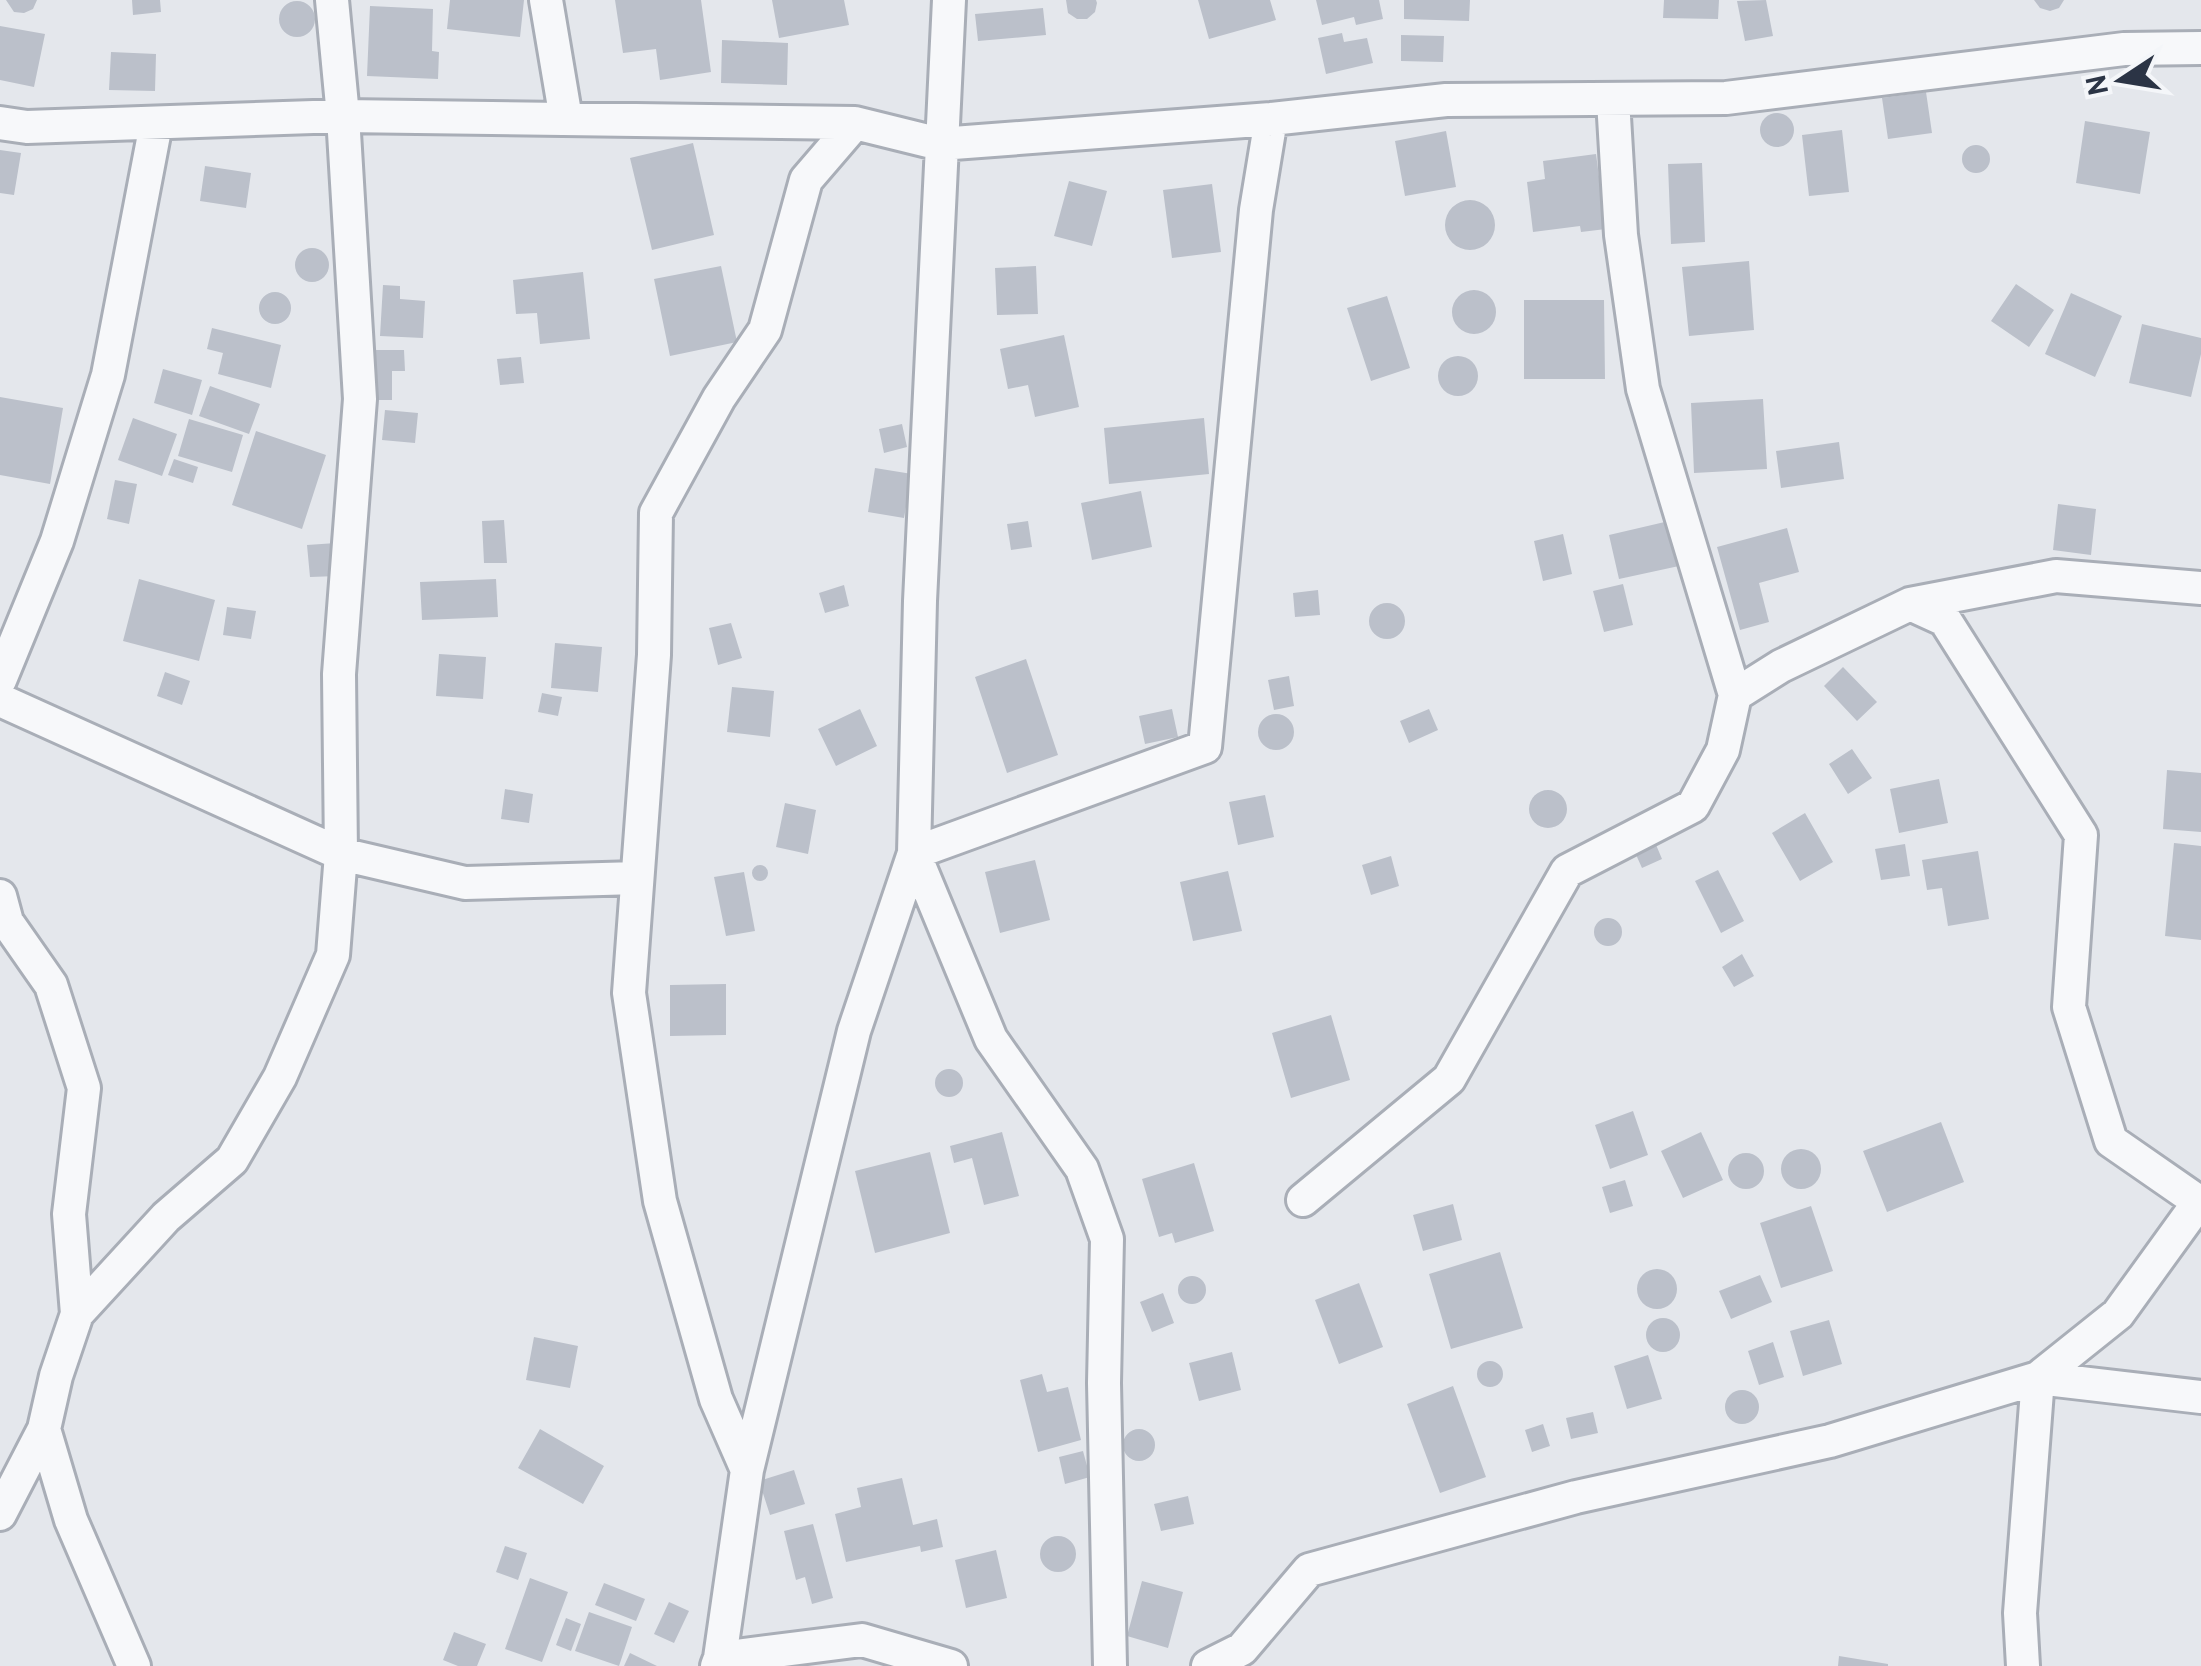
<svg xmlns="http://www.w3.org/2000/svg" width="2201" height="1666" font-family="Overpass,sans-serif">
<rect width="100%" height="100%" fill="#e4e7ec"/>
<path fill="#bbc0ca" d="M6 0H37L33 9 24 13 14 12Z
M132 0H160L161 12 133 15Z
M450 0H524L520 37 447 29Z
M615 0H701L711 72 660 80 656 49 623 53Z
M772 0H844L849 25 779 38Z
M1066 0H1096L1097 3 1095 12 1087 19H1077L1068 13Z
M1198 0H1270L1276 20 1209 39Z
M1316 0H1379L1383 19 1356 25 1354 17 1322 25Z
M1404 0H1470L1469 21 1404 19Z
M1664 0H1719L1718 19 1663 18Z
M1766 0 1773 36 1745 41 1737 1Z
M2034 0H2064L2059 8 2050 11 2040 8Z
M279 19a18 18 0 1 1 36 0a18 18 0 1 1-36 0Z
M370 6 433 9 432 51 439 52 438 79 367 76Z
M1043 8 1046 35 978 41 975 14Z
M0 26 45 34 34 87 0 80Z
M1342 33 1344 42 1367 38 1373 63 1326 74 1318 38Z
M1401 35 1444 36 1443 62 1401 61Z
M722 40 788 43 787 85 721 83Z
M111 52 156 54 155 91 109 90Z
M1926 92 1932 133 1888 139 1882 98Z
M1760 130a17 17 0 1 1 34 0a17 17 0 1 1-34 0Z
M2085 121 2150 132 2140 194 2076 183Z
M1842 130 1849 192 1809 196 1802 135Z
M1446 131 1456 187 1405 196 1395 141Z
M693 143 714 235 652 250 630 158Z
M1962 159a14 14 0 1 1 28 0a14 14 0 1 1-28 0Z
M0 150 21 153 14 195 0 193Z
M1596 154 1606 229 1581 232 1580 226 1533 232 1527 182 1545 179 1543 161Z
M1702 163 1705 242 1671 244 1668 164Z
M205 166 251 173 246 208 200 201Z
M1069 181 1107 191 1092 246 1054 236Z
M1212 184 1221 252 1172 258 1163 190Z
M1445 225a25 25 0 1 1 50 0a25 25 0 1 1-50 0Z
M295 265a17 17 0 1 1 34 0a17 17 0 1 1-34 0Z
M1749 261 1754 330 1689 336 1682 267Z
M721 266 737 342 670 356 654 279Z
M1036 266 1038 314 997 315 995 268Z
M583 272 590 339 540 344 537 313 516 314 513 280Z
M2016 284 2054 310 2029 347 1991 321Z
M383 285 400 286V299L425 301 423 338 380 336Z
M1452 312a22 22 0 1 1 44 0a22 22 0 1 1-44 0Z
M259 308a16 16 0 1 1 32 0a16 16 0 1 1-32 0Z
M2071 293 2122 316 2095 377 2045 354Z
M1387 296 1410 368 1371 381 1347 308Z
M1524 300H1604L1605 379H1524Z
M2142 324 2201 338V354L2191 397 2129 383Z
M212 328 281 345 271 388 218 374 223 353 207 349Z
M1064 335 1079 407 1035 417 1028 385 1008 389 1000 349Z
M371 350H404L405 371H392V400H372Z
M1438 376a20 20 0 1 1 40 0a20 20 0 1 1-40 0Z
M521 357 524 383 500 385 497 359Z
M163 369 202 380 192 415 154 403Z
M210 386 260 404 249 434 199 416Z
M0 397 63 408 50 484 0 475Z
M1763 399 1767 469 1694 473 1691 403Z
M385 410 418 413 415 443 382 440Z
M133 418 177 434 162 476 118 460Z
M1204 418 1209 474 1109 484 1104 428Z
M189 419 243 435 232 472 178 456Z
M902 424 907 447 884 453 879 429Z
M256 431 326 455 302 529 232 505Z
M1839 442 1844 479 1781 488 1776 451Z
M174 459 198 467 193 483 168 475Z
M875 468 912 474 904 518 868 512Z
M115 480 137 484 129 524 107 519Z
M1141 491 1152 547 1092 560 1081 503Z
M2058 504 2096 509 2091 555 2053 550Z
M504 520 507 563H484L482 521Z
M1028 521 1032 547 1011 550 1007 524Z
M1669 521 1679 566 1619 579 1609 535Z
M1787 528 1799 572 1759 583 1769 622 1740 630 1717 547Z
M1563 534 1572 574 1543 581 1534 541Z
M336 543 338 576 310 577 307 545Z
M139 579 215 600 199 661 123 641Z
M496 579 498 617 422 620 420 582Z
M1623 584 1633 625 1604 632 1593 591Z
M844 585 849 606 825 613 819 593Z
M1318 590 1320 615 1295 617 1293 593Z
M1369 621a18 18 0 1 1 36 0a18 18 0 1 1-36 0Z
M227 607 256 611 251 639 223 635Z
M731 623 742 658 718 665 709 628Z
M555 643 602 647 598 692 551 688Z
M439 654 486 657 483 699 436 696Z
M1026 659 1058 755 1007 773 975 677Z
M1843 667 1877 702 1857 721 1824 686Z
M165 672 190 681 182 705 157 696Z
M1289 676 1294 706 1274 710 1268 680Z
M732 687 774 691 770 737 727 732Z
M542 693 562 697 558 716 538 712Z
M860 709 877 746 836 766 818 729Z
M1172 709 1178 737 1145 744 1139 716Z
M1429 709 1438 730 1409 743 1400 721Z
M1258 732a18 18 0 1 1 36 0a18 18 0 1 1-36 0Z
M1852 749 1872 778 1848 794 1829 764Z
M2167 770 2201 773V832L2163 829Z
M1939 779 1948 823 1899 833 1890 789Z
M505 789 533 794 529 823 501 819Z
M1529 809a19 19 0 1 1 38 0a19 19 0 1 1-38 0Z
M1265 795 1274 837 1238 845 1229 802Z
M785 803 816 810 808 854 776 847Z
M1805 813 1833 862 1800 881 1772 833Z
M1654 840 1662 859 1642 868 1633 848Z
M2174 843 2201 846V940L2165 936Z
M1905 844 1910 876 1881 880 1875 849Z
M1978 851 1989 919 1948 926 1942 888 1927 890 1922 860Z
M1391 856 1399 886 1371 895 1362 865Z
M1035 860 1050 920 1000 933 985 872Z
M752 873a8 8 0 1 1 16 0a8 8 0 1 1-16 0Z
M1718 870 1744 921 1721 933 1695 881Z
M1228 871 1242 931 1193 941 1180 882Z
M744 872 755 931 726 936 714 877Z
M1594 932a14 14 0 1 1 28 0a14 14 0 1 1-28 0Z
M1742 954 1754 976 1734 987 1722 967Z
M726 984V1035L670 1036V985Z
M1331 1015 1350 1080 1291 1098 1272 1033Z
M935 1083a14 14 0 1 1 28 0a14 14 0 1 1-28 0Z
M1633 1111 1648 1155 1610 1169 1595 1125Z
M1941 1122 1964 1182 1887 1212 1863 1151Z
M1002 1132 1019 1196 984 1205 972 1158 954 1163 950 1146Z
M1701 1132 1723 1180 1683 1198 1661 1151Z
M1781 1169a20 20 0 1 1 40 0a20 20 0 1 1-40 0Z
M930 1152 950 1233 875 1253 855 1171Z
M1728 1171a18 18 0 1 1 36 0a18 18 0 1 1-36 0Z
M1194 1163 1214 1231 1175 1243 1172 1233 1159 1237 1142 1179Z
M1625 1180 1633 1206 1610 1213 1602 1187Z
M1453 1204 1462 1240 1423 1251 1413 1215Z
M1811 1206 1833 1271 1781 1288 1760 1223Z
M1500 1252 1523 1328 1451 1349 1429 1274Z
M1637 1289a20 20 0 1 1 40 0a20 20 0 1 1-40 0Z
M1760 1275 1772 1302 1731 1319 1719 1291Z
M1178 1290a14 14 0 1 1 28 0a14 14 0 1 1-28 0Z
M1359 1283 1383 1347 1339 1364 1315 1300Z
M1163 1293 1174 1323 1152 1332 1140 1302Z
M1646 1335a17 17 0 1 1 34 0a17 17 0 1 1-34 0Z
M1829 1320 1842 1364 1803 1376 1790 1331Z
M534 1337 578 1346 570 1388 526 1380Z
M1773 1342 1784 1377 1759 1385 1748 1351Z
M1232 1352 1241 1390 1199 1401 1189 1363Z
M1648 1355 1662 1399 1627 1409 1614 1366Z
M1477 1374a13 13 0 1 1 26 0a13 13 0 1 1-26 0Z
M1042 1374 1047 1392 1068 1387 1081 1440 1038 1452 1020 1380Z
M1453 1386 1486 1477 1440 1493 1407 1404Z
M1725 1407a17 17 0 1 1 34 0a17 17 0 1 1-34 0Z
M1593 1412 1598 1433 1571 1439 1566 1418Z
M1543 1424 1550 1446 1532 1452 1525 1430Z
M1123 1445a16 16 0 1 1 32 0a16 16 0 1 1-32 0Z
M540 1429 604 1466 583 1504 518 1468Z
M1083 1451 1090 1477 1065 1484 1059 1457Z
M794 1470 805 1504 770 1515 759 1481Z
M902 1478 913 1525 937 1519 943 1547 921 1552 920 1546 846 1562 835 1514 861 1507 857 1488Z
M1188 1496 1194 1524 1161 1531 1154 1504Z
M813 1524 833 1598 812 1604 805 1577 796 1580 784 1531Z
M1040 1554a18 18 0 1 1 36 0a18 18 0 1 1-36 0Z
M505 1546 527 1553 518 1580 496 1572Z
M996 1550 1007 1598 966 1608 955 1560Z
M530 1578 568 1592 542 1662 505 1649Z
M1142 1581 1183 1592 1168 1648 1127 1636Z
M604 1583 645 1599 636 1621 595 1605Z
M669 1602 689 1611 674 1643 654 1634Z
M589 1612 632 1627 619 1666 575 1651Z
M566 1618 581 1624 571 1651 556 1645Z
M454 1632 486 1644 477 1666H458L443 1660Z
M630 1653 657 1666H624Z
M1839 1656 1888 1664V1666H1838Z"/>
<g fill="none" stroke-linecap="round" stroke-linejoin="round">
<g stroke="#a9aeb7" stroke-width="38">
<path id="minor" d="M546 0 566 119
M1613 100 1621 235 1643 389 1735 695
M0 123 27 127 343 116 855 123 940 144 1271 119 1446 100 1726 98 2124 49 2201 48
M0 680 57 541 108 375 156 124
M0 700 341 854 465 883 637 878
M914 853 1205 747 1256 210 1271 119
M914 853 991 1039 1082 1169 1107 1239 1104 1383 1110 1666
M0 896 7 922 51 985 84 1088 69 1214 77 1314 56 1376 44 1429 0 1514
M1303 1200 1449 1079 1567 871 1693 806 1723 750 1735 695 1781 666 1910 604 2056 576 2201 588
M77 1314 166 1217 232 1160 280 1077 333 955 341 854 339 674 360 399 343 116 332 0
M2038 1378 2201 1397
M44 1429 71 1520 134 1666
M747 1470 716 1399 660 1201 629 993 654 655 656 513 719 398 765 330 806 180 855 123
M720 1658 747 1470 854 1031 914 853 920 601 949 0
M717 1666 720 1658 862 1640 951 1666
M1208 1666 1242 1649 1309 1570 1576 1497 1830 1441 2038 1378 2118 1314 2199 1202 2111 1141 2069 1007 2081 835 1945 620 1910 604
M2023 1666 2020 1613 2038 1378"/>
</g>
<use href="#minor" stroke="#f7f8fa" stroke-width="32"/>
</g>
<g transform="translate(2121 80) rotate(258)" stroke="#f4f6f9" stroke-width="8" paint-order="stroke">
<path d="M0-8L18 38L0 25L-18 38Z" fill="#2b3445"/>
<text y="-15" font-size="28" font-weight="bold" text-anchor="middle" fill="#2b3445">N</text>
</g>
</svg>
